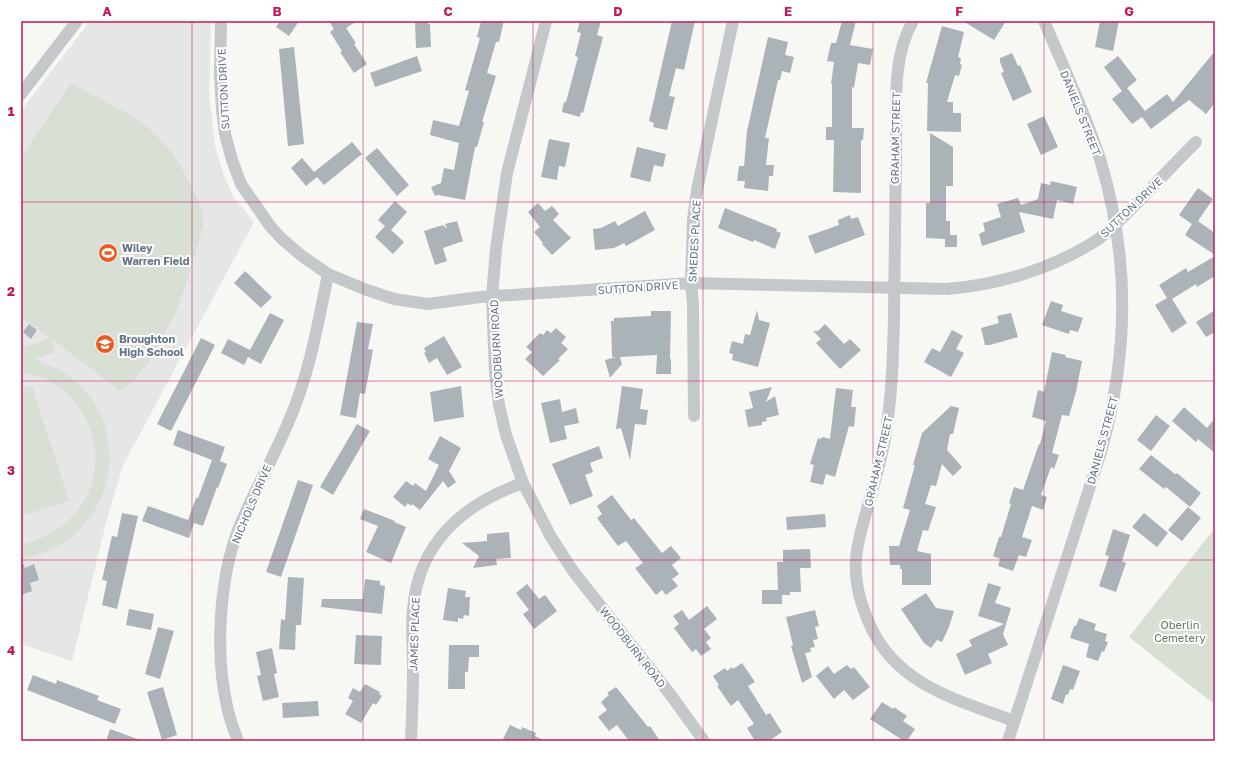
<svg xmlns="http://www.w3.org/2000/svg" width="1236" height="762" font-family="'Golos Text',sans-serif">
<rect width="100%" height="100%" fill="#f7f7f4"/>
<path fill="#e5e6e5" d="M90 21H211L209 92 215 146 223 173 234 198 254 222 123 465 108 515 72 661 21 644V111Z"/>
<path fill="#d8dfd5" d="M71 83 134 117 151 130 172 152 188 179 201 206 204 224 187 281 176 312 149 362 133 381 120 391 52 339 55 352 34 359C51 366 68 373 81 386 124 430 117 503 68 540 54 550 37 555 21 560V545C39 539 56 533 69 520 121 471 91 381 21 372V348L50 338 21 317V157Z
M32 386 69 501 21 516V389Z
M1215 528V705L1129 637Z"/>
<path fill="#abb3b9" d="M280 21H299L289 36 276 27Z
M329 21H357L346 28 356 43 354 44 367 64 354 73 340 52 342 51 330 32 334 29Z
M415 21H428V24H430L431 47 416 48Z
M481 21H504L499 42H496L487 73 496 76 482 122H484L477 147H475L465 200 438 195 435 196 431 187 441 183 444 168 454 170 459 143 430 135 433 120 459 126 469 91 465 90 480 38 477 37Z
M580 21H601L597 35 603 37 583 113 581 112 580 117 562 112 564 102H566L578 57 575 56 581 33 577 32Z
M672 21H695L684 70 676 68 669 96 675 97 667 130 653 127 654 123 649 121Z
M842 21H856L850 45 873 49 870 65 858 63 854 88 852 87V128H864L863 140H861V193L833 192 834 140H826V127H832V84H831L834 62 827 61 831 43H836Z
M963 21H1006L994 40Z
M1100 21H1119L1113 51 1095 47Z
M942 26 964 32 958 57 961 58 960 64 962 65 959 76 955 75 947 102H953V113H961V132L927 131 928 83H926Z
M768 37 788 42 785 55 794 57 790 73 782 71 780 80H778L765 138H769L766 165H774L773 176H769L768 191 744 188 745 181H737L739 166H744L747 131Z
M294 47 304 144 288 146 279 49Z
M1215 51V103L1206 114 1189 100 1151 129 1142 117 1132 124 1112 99 1122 91 1104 67 1118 56 1137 80 1127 88 1145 111 1167 94 1173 102Z
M1012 53 1018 66 1020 65 1032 92 1013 101 1001 73 1004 72 1000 62V58Z
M417 56 422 71 375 87 370 73Z
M1044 116 1058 147 1041 155 1027 124Z
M930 133 953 147V186H946V221H950V235H957V247H945V239L926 238V203H930Z
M549 139 570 143 565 167 559 166 557 180 541 177Z
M352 142 362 154 324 185 317 177 306 186 291 168 302 158 314 172Z
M637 147 666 154 663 167 654 165 650 182 630 177Z
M377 148 409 185 397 196 365 158Z
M1051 181 1077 187 1073 204 1057 200 1053 219 1019 212 1025 232 982 246 979 234 985 231 983 223 1001 217 997 204 1018 198 1021 205 1038 199 1041 183 1050 185Z
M1198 188 1213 199 1198 221 1215 233V255L1185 235 1192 224 1179 215Z
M395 201 407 212 391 230 404 242 393 254 375 237 385 226 378 220Z
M538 203 545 211 552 206 559 214 553 220 571 238 552 255 542 244 543 243 534 232 540 227 528 212Z
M725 208 777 229 776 231 781 233 775 249 754 240 753 242 718 228Z
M645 211 655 230 626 246 624 243 614 248 595 250 593 229 601 228 615 221 618 226Z
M850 215 851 219 858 217 865 235 815 254 808 236 839 225 838 220Z
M457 221 463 241 443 248 447 261 435 265 424 231 443 225 447 229 445 224Z
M1215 256V276L1197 287 1196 284 1172 299 1187 323 1172 333 1155 305 1167 298 1159 285 1186 268 1188 272Z
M245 271 272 297 261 308 234 283Z
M1051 301 1063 305 1061 311 1083 318 1078 332 1070 330 1069 334 1042 325Z
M757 310 759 320 770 323 758 367 732 360 733 354 729 353 732 341 743 344 745 334 750 335Z
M1215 310V332L1206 337 1196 322Z
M651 311H671L670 359H671V374H656L657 355 620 357 622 364 610 378 605 360 616 357H612L611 321H614V318L651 316Z
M270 313 284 320 261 364 248 357 244 365 221 353 228 339 250 350Z
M1011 313 1018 337 990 345H985L981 328 999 323 997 316Z
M357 322 373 324 368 349 373 350 365 394 360 393 356 418 340 415Z
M29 324 37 330 31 339 23 332Z
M825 324 844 344 850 339 861 350 840 369 816 343 821 339 813 331H818Z
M556 328 566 337 561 343 568 349 558 359 560 360 543 376 525 359 532 352 526 347 540 333 543 335 547 330 551 333Z
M952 330 963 336 956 349 964 353 951 377 924 362 932 348 940 352Z
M444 336 462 367 447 375 437 358 429 363 424 353 426 352 424 348Z
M201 338 215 345 171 431 157 424Z
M1052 352 1066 355 1065 357 1082 361 1076 392 1069 416 1062 415 1052 453 1059 455 1054 469 1051 467 1041 495 1047 497 1043 510 1032 506 1022 537 1032 540 1026 557 1019 555 1013 571 998 566 1000 559 993 556 999 537H1001L1011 504 1009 503 1014 487 1023 490 1039 444H1040L1046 421 1032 417 1038 390 1044 392Z
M461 386 464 417 434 422 430 392Z
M622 386 643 389 640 409 648 410 646 425 635 424 630 460 621 428 616 429Z
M772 387 766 402 775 396 779 415 766 418 767 421 762 422V425L748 427 745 410 753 408 749 392Z
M836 388 853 390 851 407H856L854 427 849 426 835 477 826 474 823 485 810 482 814 465 810 464 818 438 821 439 822 437 830 439Z
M560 399 562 412 576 408 579 423 564 426 567 439 550 443 541 403Z
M951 406 959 408 953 434H950L947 450 962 467 953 476 942 464 936 486 931 485 925 504 936 507 928 531 923 530 917 551 931 554V585H902V569H900V565H890L889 546H899L910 510 903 508 915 465H913L922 433Z
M1184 407 1207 428 1215 418V453L1198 439 1196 442 1172 421Z
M1156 415 1170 426 1151 451 1137 440Z
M357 424 370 431 333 495 320 487Z
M178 430 225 447 220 461 227 464 218 488 217 487 203 526 194 523 189 538 142 521 148 506 188 520 196 498H198L212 460 173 445Z
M440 436 461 448 449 471 456 482 448 488 443 481 420 510 412 504 411 506 408 503 405 507 393 497 406 481 413 486 415 483 426 491 439 465 428 459Z
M599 446 603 458 590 463 593 472 585 475 593 496 570 505 552 464Z
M1151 455 1175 474 1177 473 1201 493 1190 507 1166 487 1164 489 1139 469Z
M298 480 313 485 281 577 266 572Z
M612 495 631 520 634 518 662 553 671 546 681 558 672 565 679 574 672 579 678 586 666 595 662 590 656 595 635 568 643 563 626 541 618 546 597 518 602 514 597 506Z
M1188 507 1201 518 1182 541 1168 530Z
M364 509 395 521 394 522 406 527 391 563 366 552 378 526 360 519Z
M122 513 138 516 117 609 102 605 107 581 102 580 112 536 117 537Z
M1144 513 1168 533 1157 547 1132 527Z
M825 514 826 527 787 530 786 517Z
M1113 529 1130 535 1122 561 1126 563 1116 592 1099 586 1109 556 1105 555Z
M509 532 511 558 496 559 497 565 473 568 479 556 462 543 487 541V534Z
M810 549 811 568H800L801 592H790V595H782V604H762V590H778L777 562H783V550Z
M21 563H23L25 568 34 564 39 580 30 583 32 591 21 595Z
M288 577 304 578 301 625H296L295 650 279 649 281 619 285 620Z
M365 579 380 581V585L385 586 382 614 321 607 322 599H363Z
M988 583 1001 587 995 603 1011 608 1003 634 1008 645 988 654 992 663 965 675 956 654 972 646 969 640 1004 624 978 616Z
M527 584 539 599 545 595 557 611 534 629 523 614 529 610 516 593Z
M448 588 466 591 465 597H470L469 616 464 615 463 619 458 618V622L443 620Z
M926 593 936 608 954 611 949 627 942 642 937 640 931 648 924 643 901 609Z
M707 606 717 619 704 629 711 638 706 642 711 649 701 656 696 649 692 652 674 628 679 624 673 616 682 610 689 620Z
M129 609 154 614 151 630 126 625Z
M815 610 819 626 815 627 818 639 813 640 815 647 810 648 811 652 805 653 812 677 802 683 791 646 793 645 786 617Z
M1079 618 1096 624 1094 630 1107 634 1105 641 1108 642 1104 652 1102 651 1098 661 1086 657 1089 644 1070 638 1074 626H1076Z
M158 627 174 631 160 679 145 674Z
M356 635 382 636 381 665 354 664Z
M449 645H479V657H469L468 672H465V689H448Z
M272 648 277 673 274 674 279 697 263 701 257 676 261 675 256 652Z
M742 663 755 682 748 686 766 715 770 713 782 732 769 741H755L747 728 754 724 738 700 731 706 717 686 719 685 713 676 725 668 727 671 732 667 733 669Z
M847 665 851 669 854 667 870 687 853 700 844 690 834 699 816 676 828 666 834 674Z
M1063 665 1080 671 1073 690 1070 689 1068 695 1066 694 1063 704 1051 699Z
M33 675 56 684 57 680 99 696 97 700 121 709 115 724 27 690Z
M365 684 380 692 379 694 382 696 376 705 373 703 361 723 345 714 353 701 348 698 353 688 360 692Z
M163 687 177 735 162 740 147 692Z
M616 687 648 727 650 726 660 741H629L617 725 609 731 598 717 607 710 601 702 609 695 607 693Z
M318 701 319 716 283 718 282 703Z
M882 702 893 709 894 707 907 716 903 721 915 729 907 741H904L870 719Z
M510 725 521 730 522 727 536 733 535 736 545 741H502Z
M110 729 140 740V741H106Z"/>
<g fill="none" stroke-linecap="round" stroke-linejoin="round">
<path stroke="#c4c8cb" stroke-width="12" d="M221 21 220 75 222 109 225 134 232 160 241 184 270 226 282 239 302 256 328 274 367 290 394 299 428 304 480 297 691 283 947 289C998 285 1051 269 1094 242 1111 231 1125 215 1139 201 1158 181 1177 161 1196 142
M546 21 507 173 496 249 492 297 495 372 499 405 506 435 523 483 551 537 573 571 670 694 704 741
M913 21C891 59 897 107 896 150 895 205 895 261 894 317 893 359 892 401 884 443 880 466 873 487 867 509 863 525 857 542 856 559 854 582 861 605 870 625 896 685 958 700 1014 721
M21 94 77 21
M694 416 693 304 691 283 693 220 697 190 733 21
M238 741C234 730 229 718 227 706 215 654 219 581 238 530 253 493 273 459 288 423 309 376 318 324 328 274
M411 741C412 717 413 692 413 668 413 649 411 629 413 610 418 543 463 504 523 483
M1008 741 1101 452C1129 351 1130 259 1100 159 1085 112 1063 66 1044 21"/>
</g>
<path fill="none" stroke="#c2185b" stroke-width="1" stroke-opacity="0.55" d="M192 21V741M363 21V741M533 21V741M703 21V741M873 21V741M1044 21V741M21 202H1215M21 381H1215M21 560H1215"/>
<defs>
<g id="stadium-disc" transform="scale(1)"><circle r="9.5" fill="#e85b22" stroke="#fff"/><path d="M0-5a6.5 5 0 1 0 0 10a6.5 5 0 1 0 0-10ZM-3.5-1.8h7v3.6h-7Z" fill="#fff"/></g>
<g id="school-disc" transform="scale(1)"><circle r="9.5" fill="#e85b22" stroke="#fff"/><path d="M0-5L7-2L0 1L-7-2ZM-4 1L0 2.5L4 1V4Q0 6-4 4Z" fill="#fff"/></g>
</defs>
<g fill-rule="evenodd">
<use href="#stadium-disc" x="108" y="253"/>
<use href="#school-disc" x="105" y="344"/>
</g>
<g text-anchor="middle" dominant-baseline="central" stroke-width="4" stroke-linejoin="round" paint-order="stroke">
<g font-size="11" fill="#657586" stroke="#fff">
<text transform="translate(223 89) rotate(-93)">SUTTON DRIVE</text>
<text transform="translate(1081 113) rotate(68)">DANIELS STREET</text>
<text transform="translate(895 138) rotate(-89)">GRAHAM STREET</text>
<text transform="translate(1131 207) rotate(-44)">SUTTON DRIVE</text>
<text transform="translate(694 241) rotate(-87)">SMEDES PLACE</text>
<text transform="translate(638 287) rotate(-4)">SUTTON DRIVE</text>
<text transform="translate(496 349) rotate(-93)">WOODBURN ROAD</text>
<text transform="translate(1102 440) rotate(-75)">DANIELS STREET</text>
<text transform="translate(878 461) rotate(-77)">GRAHAM STREET</text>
<text transform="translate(251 504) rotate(-67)">NICHOLS DRIVE</text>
<text transform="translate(414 634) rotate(-88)">JAMES PLACE</text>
<text transform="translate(633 647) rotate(52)">WOODBURN ROAD</text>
</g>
<g font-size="11" font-weight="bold" fill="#657586" stroke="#fff" text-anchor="start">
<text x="122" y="247">Wiley<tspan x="122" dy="13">Warren Field</tspan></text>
<text x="119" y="338">Broughton<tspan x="119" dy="13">High School</tspan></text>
</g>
<g font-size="11" fill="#647860" stroke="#fff">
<text x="1180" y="624">Oberlin<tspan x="1180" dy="13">Cemetery</tspan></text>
</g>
</g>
<rect width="1236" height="762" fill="none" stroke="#ffffff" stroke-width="44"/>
<rect x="22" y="22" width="1192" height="718" fill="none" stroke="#c2185b" stroke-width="1.5"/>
<g font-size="13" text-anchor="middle" font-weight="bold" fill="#c2185b">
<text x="107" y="16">A</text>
<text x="277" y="16">B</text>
<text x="448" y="16">C</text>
<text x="618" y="16">D</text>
<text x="788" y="16">E</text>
<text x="959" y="16">F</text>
<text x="1129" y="16">G</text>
<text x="11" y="116">1</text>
<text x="11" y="296">2</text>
<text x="11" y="475">3</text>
<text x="11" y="655">4</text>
</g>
</svg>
